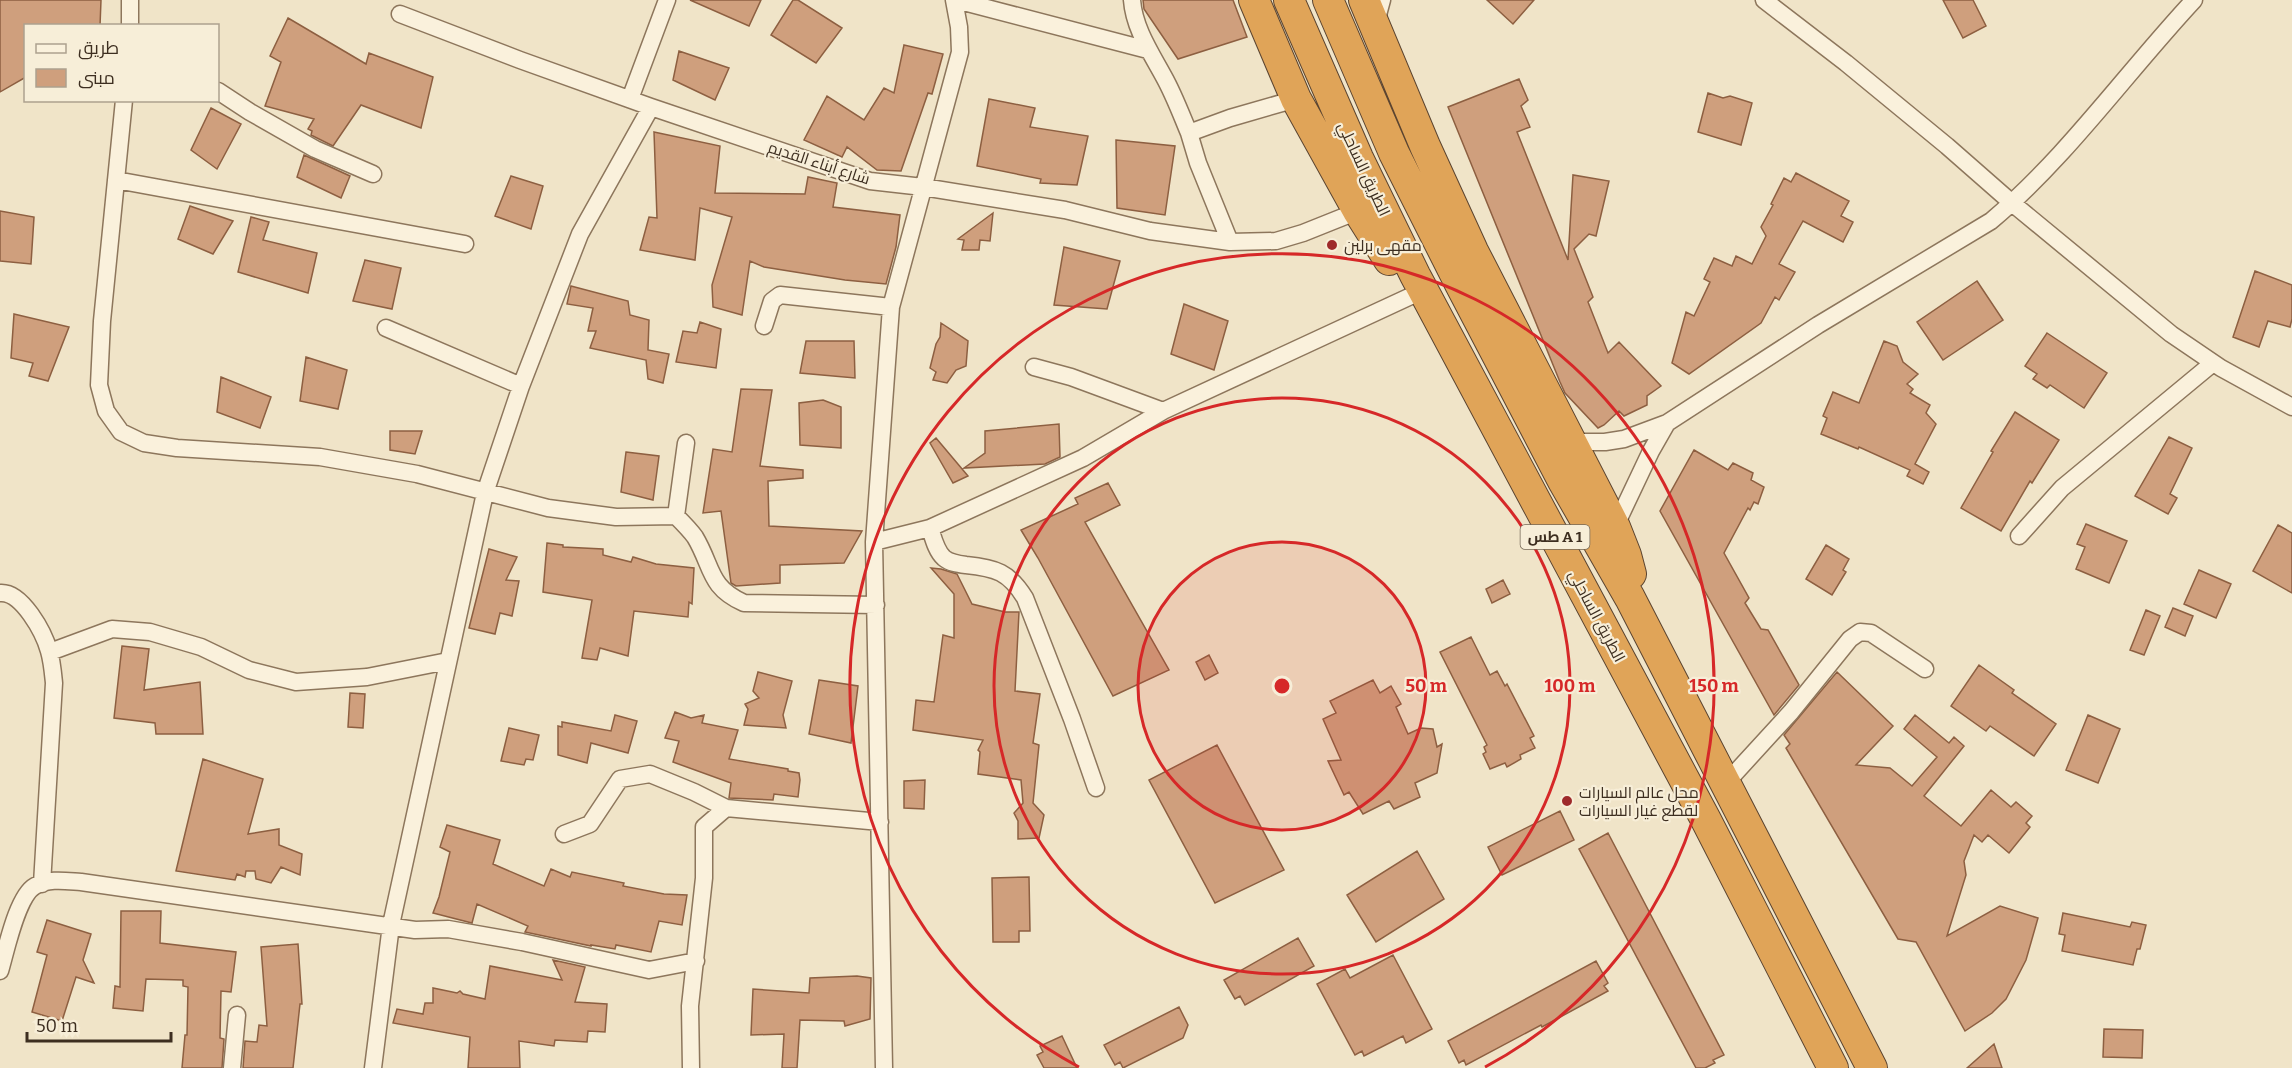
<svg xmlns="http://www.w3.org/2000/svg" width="2292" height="1068" font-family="Bitter,Cairo,serif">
<rect width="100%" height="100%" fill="#f0e4c8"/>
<path fill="#cf9f7d" stroke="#8d5f41" stroke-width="1.5" d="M0 0H101L100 26H26V77L0 92Z
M690 0H761L749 26Z
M793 0H798L842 28 816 63 771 35Z
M1143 0H1233L1247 37 1178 59 1144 9Z
M1487 0H1534L1513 24Z
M1943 0H1973L1986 26 1963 38Z
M288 18 366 64 369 53 433 77 421 128 361 105 333 146 311 135 312 131 308 129 314 119 265 106 281 62 270 56Z
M904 45 943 54 932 94 928 93 901 171 877 170 847 147 842 157 804 140 827 96 864 120 884 88 894 93Z
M679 51 729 68 715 100 673 80Z
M1519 79 1528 100 1521 106 1530 127 1517 132 1568 260 1573 175 1609 181 1596 236 1589 234 1574 249 1593 297 1588 302 1608 353 1619 342 1661 386 1647 396V405L1624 416 1619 411 1604 425 1598 428 1565 393 1560 382 1448 107Z
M1708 93 1723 98 1730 96 1752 103 1741 145 1698 132Z
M989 99 1035 108 1030 127 1088 136 1077 185 1040 183 1041 179 977 166Z
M211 108 241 124 217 169 191 150Z
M654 132 720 146 715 193 805 194 808 177 837 183 833 207 900 215 896 247 886 284 845 280 764 267 750 261 742 315 713 307 712 285 732 217 700 208 695 260 640 250 649 217 657 218Z
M1116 140 1175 146 1165 215 1117 208Z
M304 155 350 176 341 198 297 177Z
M1796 173 1849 201 1841 216 1853 222 1843 242 1803 221 1779 264 1795 272 1779 300 1775 297 1761 323 1689 374 1672 363 1686 312 1694 316 1710 282 1704 279 1714 258 1732 266 1736 256 1752 264 1766 236 1761 227 1773 205 1771 204 1784 178 1791 182Z
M511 176 543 186 531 229 495 216Z
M190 206 233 221 213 254 178 239Z
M0 211 34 217 31 264 0 261Z
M993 213 990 241 980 240 979 250H962L964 240 958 239Z
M251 217 269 222 263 240 317 253 308 293 238 272Z
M1064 247 1120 261 1107 309 1054 305Z
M365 260 401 268 392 309 353 301Z
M2255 271 2292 285V319L2290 327 2268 321 2259 347 2233 337Z
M1977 281 2003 320 1943 360 1917 322Z
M571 286 628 301 630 315 649 320 648 350 669 354 663 383 648 379 646 360 590 348 596 331H588L593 308 567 304Z
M1184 304 1228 321 1214 370 1171 354Z
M14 314 69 327 48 381 29 376 33 363 11 358Z
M700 322 721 329 716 368 676 362 683 331 697 333Z
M941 323 968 341 966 366 956 370 947 383 933 380 936 372 930 368 936 344 940 337Z
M2047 333 2107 373 2084 408 2050 385 2047 388 2033 379 2037 374 2025 366Z
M806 341H854L855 378 800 373Z
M1884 341 1897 346 1903 362 1918 374 1907 384 1913 389 1910 393 1930 405 1926 413 1936 424 1915 464 1929 472 1923 484 1907 476 1910 470 1859 447 1858 449 1821 434 1827 418 1823 416 1833 392 1859 403Z
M306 357 347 370 338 409 300 401Z
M221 377 271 397 260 428 217 412Z
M741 389 772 390 760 466 803 470V478L768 481 769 526 862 531 844 563 780 565V583L736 586 731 583 721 511 703 513 713 449 732 452Z
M823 400 841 407V448L800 445 799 403Z
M2015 412 2059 440 2032 483 2030 481 2001 531 1961 508 1993 452 1991 451Z
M1059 424 1060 457 1045 464 964 468 985 453V431Z
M390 431H422L415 454 390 450Z
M2169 437 2192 448 2170 494 2177 498 2168 514 2135 496Z
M936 438 968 476 953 483 930 443Z
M1694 450 1728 470 1733 463 1753 473 1751 480 1764 487 1758 504 1754 502 1750 510 1748 508 1724 553 1749 598 1745 603 1761 629 1768 630 1799 685 1774 715 1660 511Z
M626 452 659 456 653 500 621 492Z
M1108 483 1120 505 1085 522 1169 670 1113 696 1038 558 1021 530 1078 504 1075 498Z
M2086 524 2127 541 2109 583 2076 569 2085 547 2077 544Z
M2278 525 2292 533V593L2253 571Z
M547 543 563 545V547L603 549V555L631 562 633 557 656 564 694 568 692 604 689 602 688 617 634 611 628 656 600 648 597 660 582 658 592 600 543 592Z
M1826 545 1849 559 1843 570 1846 572 1832 595 1806 579Z
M489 549 517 557 506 580 519 581 512 616 500 613 495 634 469 628Z
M931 568 941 569 957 574 972 604 1005 612H1019L1015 691 1040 694 1033 743 1039 745 1033 803 1044 815 1039 838 1018 839V821L1014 813 1023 803 1021 780 978 774 980 752 978 750 983 740 913 730 916 700 934 702 943 635 954 638V594Z
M2199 570 2231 584 2216 618 2184 604Z
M1503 580 1510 594 1492 603 1486 589Z
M2173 608 2193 616 2185 636 2165 627Z
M2146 610 2160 616 2144 655 2130 650Z
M1471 637 1490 675 1497 671 1505 686 1507 684 1534 736 1530 738 1535 748 1520 755 1521 759 1507 767 1505 763 1490 769 1483 754 1486 752 1484 747 1487 745 1440 652Z
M122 646 149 649 144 690 200 682 203 734H156L155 723 114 718Z
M1209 655 1218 673 1205 680 1196 662Z
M1979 665 2014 690 2012 693 2056 724 2034 756 1990 726 1986 731 1951 706Z
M758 672 792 681 783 715 786 728 744 725 748 709 745 704 759 698 753 691Z
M1837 672 1893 726 1856 765 1890 768 1912 786 1937 757 1904 729 1915 715 1949 743 1954 737 1964 746 1924 796 1961 826 1991 790 2011 807 2016 802 2032 816 2026 823 2030 827 2009 853 1988 835 1982 842 1974 835 1964 861 1966 875 1947 936 2000 906 2038 918 2026 960 2006 999 1992 1013 1965 1031 1916 942 1898 939 1786 748 1790 744 1784 735Z
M819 680 858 686 851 743 809 734Z
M1373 680 1380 693 1391 686 1401 704 1396 707 1408 734 1421 728 1433 729 1437 747 1442 744 1437 773 1415 783 1420 797 1394 809 1389 801 1363 814 1349 792 1344 795 1328 761 1341 760 1323 719 1336 713 1330 701Z
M350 693 365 694 363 728 348 727Z
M675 712 691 718 704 715 702 723 738 730 729 759 788 769V771L799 773 800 780 798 797 774 794 773 800 729 798 731 783 673 762 679 741 665 738Z
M615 715 637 721 628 753 591 743 587 763 558 755V726L562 727V722L611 731Z
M2088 715 2120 729 2098 783 2066 770Z
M509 728 539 735 533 760 526 759 524 765 501 761Z
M1217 745 1284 870 1215 903 1149 780Z
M203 759 263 779 248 834 279 829V845L302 854 300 875 281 867 271 883 256 879 255 871H246L245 877 237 874 235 880 176 871Z
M925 780 924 809 904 808V781Z
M1560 811 1574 840 1502 875 1488 847Z
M447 825 500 840 493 864 544 886 551 869 570 877 572 872 624 883 623 886 664 894 687 895 682 925 659 921 651 952 616 945 615 949 591 945V946L525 932 528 926 477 904 472 923 433 913 439 897 450 852 440 847Z
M1608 833 1724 1055 1713 1060 1715 1063 1705 1068H1696L1579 849Z
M1417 851 1444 899 1376 942 1347 895Z
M1029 877 1030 931H1019V942H993L992 878Z
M121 911H161L160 943 236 952 231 992 221 991 220 1038 224 1039 222 1068H182L185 1035H187L188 987 183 986V980L146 979 143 1011 113 1008 115 986 120 987Z
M2063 913 2130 927 2132 922 2146 925 2140 949H2137L2133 965 2062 951 2065 935 2059 934Z
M47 920 91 934 83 960 94 983 76 977 62 1021 32 1012 47 955 37 952Z
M1298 938 1314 966 1245 1005 1240 996 1235 999 1224 980Z
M298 944 302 1004H300L293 1068H243L245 1041 257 1042 259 1025 267 1026 261 947Z
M1393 955 1432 1029 1406 1043 1403 1036 1364 1056 1362 1051 1355 1055 1317 984 1345 969 1350 978Z
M553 960 585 967 575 1002 607 1004 605 1032 588 1031 587 1042 555 1040 554 1046 519 1041 520 1068H468L470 1037 393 1023 397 1009 423 1014 425 1003H433V988L457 993 460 991 463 994 485 999 490 966 562 980Z
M1596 961 1608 983 1604 986 1608 991 1542 1027 1541 1025 1466 1065 1464 1060 1459 1063 1448 1041Z
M857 976 871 978 870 1019 845 1026 844 1021 800 1020 797 1068H782L784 1034 751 1035 753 989 809 993 810 978Z
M1179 1007 1188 1025 1183 1038 1123 1068 1120 1062 1115 1065 1104 1045Z
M2104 1029 2143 1030 2142 1058 2103 1057Z
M1062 1036 1077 1068H1044L1037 1055 1043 1052 1040 1046Z
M1994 1044 2002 1068H1967Z"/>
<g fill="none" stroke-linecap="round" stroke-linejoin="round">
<g stroke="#8d765c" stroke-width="19">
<path id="street" d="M130 0V26
M956 0 1148 50
M1132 0C1134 28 1151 53 1164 77 1174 95 1181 114 1189 133L1230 118 1296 99
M1764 0 1846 63 1947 146 2012 203 2171 334 2221 368 2292 407
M400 14 520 60 651 107 870 181 923 187 1065 210 1150 231 1230 242 1276 241 1303 233 1358 211
M1375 26 1382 0
M218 91 250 112 315 149 373 174
M630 99 667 0
M124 100 102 321 99 385 106 411 121 432 144 443 177 448 320 457 417 474 548 508 616 517 676 516C683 523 690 530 695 537 713 567 708 587 744 603L876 605
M1189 133 1198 163 1230 242
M116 180 465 244
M764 326 772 301 780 295 891 307
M386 328 521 386
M1034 367 1071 377 1163 411
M1573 442H1605L1624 439 1667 423 1818 325 1991 221C2067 157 2126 73 2194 0
M676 516 686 443
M1615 527 1651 451 1667 423
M930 528C933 537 936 551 944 558 950 563 958 564 966 565 996 568 1009 572 1025 598L1072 719 1096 788
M2019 536 2062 488 2213 363
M874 542 930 528 1083 458 1163 411 1411 296
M0 593C22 591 44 633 49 651 52 661 53 673 54 683L42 884
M50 652 112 629 150 632 201 647 249 670 296 682 367 677 448 661
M1726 783 1791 712 1850 639 1860 632 1871 633 1925 669
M564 834 590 824 620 779 650 774 694 792 726 808 880 822
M0 971C6 951 17 896 35 886 49 878 66 881 81 882L415 930 448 929 522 942 649 970 696 961
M232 1068 237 1015
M373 1068 391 925 485 493 521 386 580 234 651 107
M691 1068 690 1006 704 878V827L726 808
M884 1068 874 542 891 307 960 52 959 27 954 0"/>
</g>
<g stroke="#5b4430" stroke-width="32">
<path id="highway" d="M1254 0 1296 99 1358 211 1389 260
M1289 0 1358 158 1415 275 1706 820 1833 1068
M1328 0 1394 153 1460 284 1563 481 1630 598 1872 1068
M1364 0 1425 146 1473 251 1615 527 1626 555 1631 574"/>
</g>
<use href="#street" stroke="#faf1dc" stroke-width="16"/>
<use href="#highway" stroke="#e0a458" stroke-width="30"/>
</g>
<circle cx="1282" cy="686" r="144" fill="#d62828" fill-opacity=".12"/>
<g fill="none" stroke="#d62828" stroke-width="3">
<circle cx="1282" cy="686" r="144"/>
<circle cx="1282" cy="686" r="288"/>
<path d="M1079 1067A432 432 0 1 1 1485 1067"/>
</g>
<g fill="#9e2a2b" stroke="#f7eed8" stroke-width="2">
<circle cx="1332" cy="245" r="6"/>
<circle cx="1567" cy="801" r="6"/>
</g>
<g text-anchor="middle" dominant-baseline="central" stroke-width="4.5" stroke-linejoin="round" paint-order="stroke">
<rect fill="#f7eed8" stroke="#756857" stroke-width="1.5" x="1520.5" y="525" width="69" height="24" rx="4.5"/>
<g font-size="15" font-weight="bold" fill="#3d2e20">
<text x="1555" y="537">طس A 1</text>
</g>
<g font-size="16" fill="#3d2e20" stroke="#f7eed8">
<text transform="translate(819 163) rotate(18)">شارع أبناء القديم</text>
<text transform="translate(1364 169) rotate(65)">الطريق الساحلي</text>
<text transform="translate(1597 616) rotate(62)">الطريق الساحلي</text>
</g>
<g font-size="16" fill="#3d2e20" stroke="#f7eed8" text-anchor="start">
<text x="1344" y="245">مقهى برلين</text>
<text x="1579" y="792">محل عالم السيارات<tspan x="1579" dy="18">لقطع غيار السيارات</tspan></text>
</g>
</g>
<circle cx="1282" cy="686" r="9" fill="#d62828" stroke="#f7eed8" stroke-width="3"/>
<g font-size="18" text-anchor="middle" font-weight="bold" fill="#d62828" stroke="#f7eed8" stroke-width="4.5" stroke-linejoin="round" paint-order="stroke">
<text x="1426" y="692">50 m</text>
<text x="1570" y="692">100 m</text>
<text x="1714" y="692">150 m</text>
</g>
<rect x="24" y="24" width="195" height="78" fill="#f7eed8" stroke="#ada18e" stroke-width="1.5"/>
<rect x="36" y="44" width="30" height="9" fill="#faf1dc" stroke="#ada18e" stroke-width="1.5"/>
<text x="78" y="54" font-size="18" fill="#3d2e20">طريق</text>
<rect x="36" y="69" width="30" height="18" fill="#cf9f7d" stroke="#ada18e" stroke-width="1.5"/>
<text x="78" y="84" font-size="18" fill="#3d2e20">مبنى</text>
<path d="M27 1032v9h144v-9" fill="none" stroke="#3d2e20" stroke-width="3"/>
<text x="36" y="1032" font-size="18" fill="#3d2e20" stroke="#f7eed8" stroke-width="4.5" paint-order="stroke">50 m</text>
</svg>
